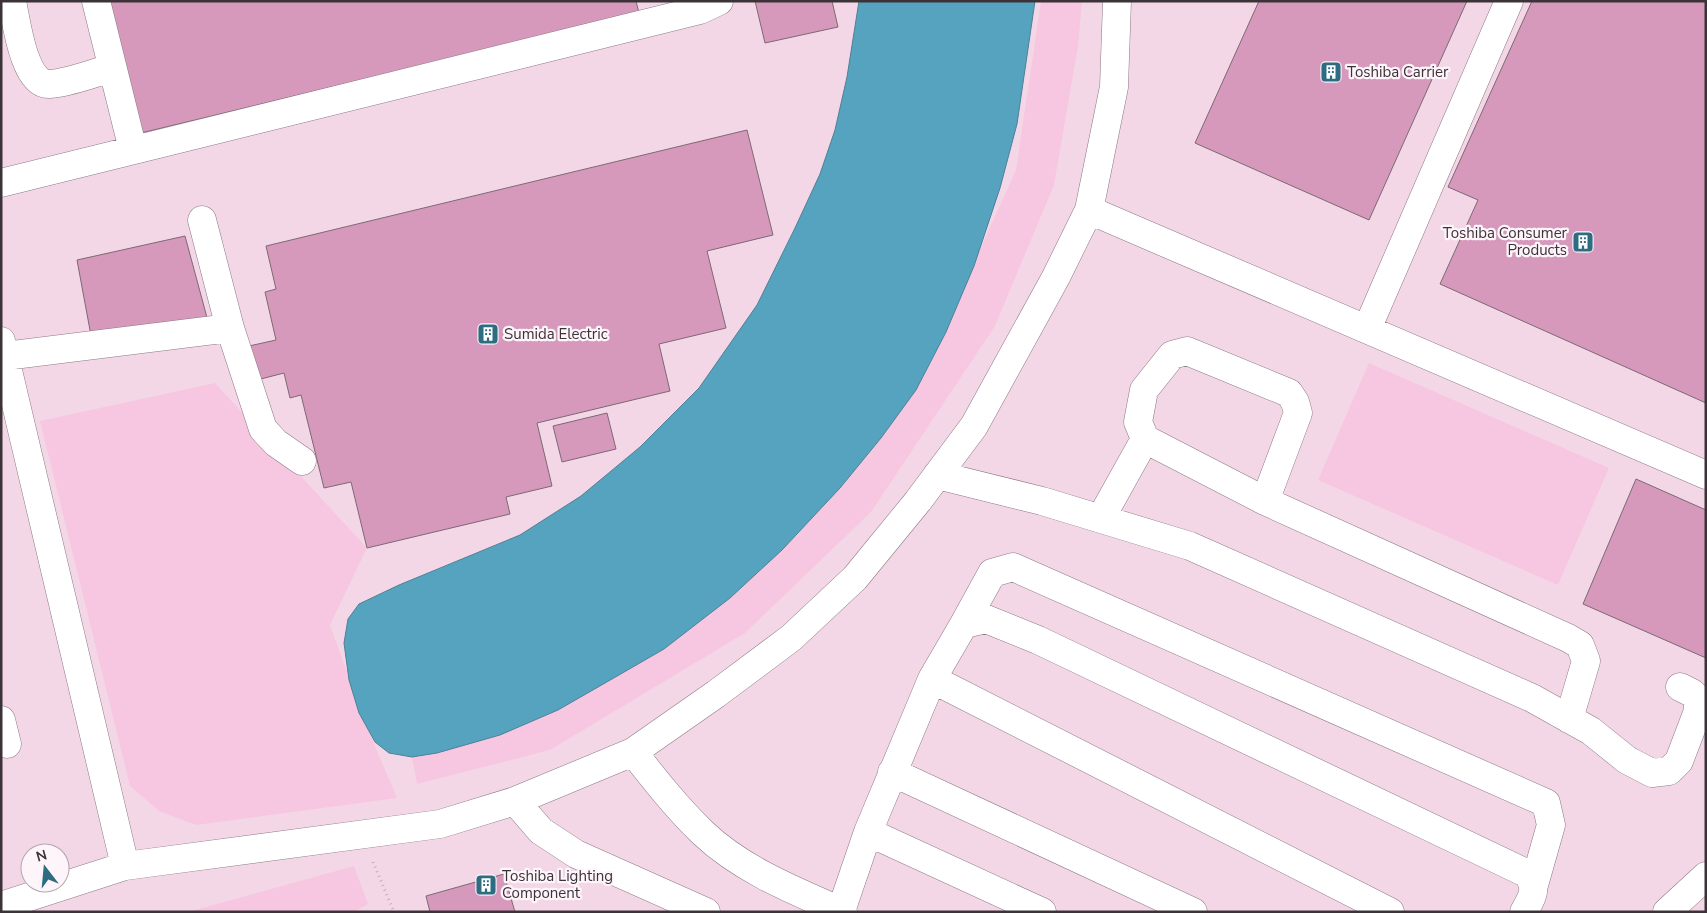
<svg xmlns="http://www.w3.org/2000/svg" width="1707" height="913" font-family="'Nunito Sans',sans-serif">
<rect width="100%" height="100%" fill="#fae4ef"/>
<path fill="#f4d7e7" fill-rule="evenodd" d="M1 1H1706V912H1ZM30 853H60V883H30Z"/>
<path fill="#f7c7e1" d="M1041 1H1082L1078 46 1054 185 995 326 871 512 745 633 550 750 417 784 412 757 500 735 921 380 1016 170Z
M1369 363 1609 468 1558 585 1318 480Z
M215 383 367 548 330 625 366 725 397 798 196 825 159 811 130 786 40 421Z
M354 866 368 904 354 912H188Z"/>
<path fill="#55a3be" stroke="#4e8196" d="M859 1H1035L1017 124 1000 188 974 266 946 332 916 390 881 438 840 488 782 550 730 598 664 649 612 679 558 710 500 735 437 753 412 757 389 753 375 742 359 713 349 680 344 643 348 619 359 604 399 585 520 535 581 496 640 447 699 388 757 305 795 228 820 174 835 130 847 77Z"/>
<path fill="#d699bc" stroke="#7c6973" d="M109 1H636L639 13 141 133Z
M755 1H832L838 27 765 43Z
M1259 1H1467L1369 220 1195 143Z
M1532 1H1706V403L1440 284 1478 200 1448 187Z
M747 130 773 235 707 251 726 328 659 344 670 391 537 423 552 486 506 497 510 514 367 548 351 482 324 488 301 395 290 398 284 373 257 380 249 346 276 340 265 292 276 289 266 246Z
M185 236 209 325 92 341 77 260Z
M607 413 616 449 562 462 553 426Z
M1636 479 1706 510V658L1583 604Z
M504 874 515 912H430L426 896Z"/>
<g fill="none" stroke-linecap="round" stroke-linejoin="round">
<g stroke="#8c7983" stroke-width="29">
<path id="minor" d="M12 1C16 20 24 85 49 84 69 83 93 73 112 68
M96 1 133 150
M1 183 700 10 719 1
M1089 210 1706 475
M202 220 230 328
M1367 329 1509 1
M1 341 125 866
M5 356 230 328 263 429 276 443 302 461
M937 475 1042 501 1190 546 1532 698 1591 731 1627 760 1652 773 1669 771 1679 761 1698 711V699L1692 693 1680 687
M1265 501 1298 413 1295 402 1289 393 1187 351 1172 355 1144 390 1138 422 1145 439 1265 501 1568 638 1580 645 1586 661 1569 719
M1101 518 1145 439
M964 624 992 573 1013 567 1546 803 1551 825 1534 885
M932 679 964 624 986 619 1038 640 1526 873C1539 887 1532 898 1524 912
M1 720 7 744
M633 752C655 780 677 808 703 833 742 870 795 891 843 912
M892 772 1193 912
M515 801 541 831 576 854 706 912
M1 906 125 866 440 824 515 801 633 752 716 694 791 638 855 578 918 501 974 426 1056 277 1089 210 1114 87 1117 1
M841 911 868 832
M1042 912 868 832 932 679 1390 912
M1667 912 1706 876"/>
</g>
<path stroke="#c0aeb7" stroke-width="3" stroke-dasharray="1 4" stroke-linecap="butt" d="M373 862 394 912"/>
<use href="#minor" stroke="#fff" stroke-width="28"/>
</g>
<defs>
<g id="building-square" transform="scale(1.125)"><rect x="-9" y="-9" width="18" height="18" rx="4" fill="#2d6c81" stroke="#fef5fa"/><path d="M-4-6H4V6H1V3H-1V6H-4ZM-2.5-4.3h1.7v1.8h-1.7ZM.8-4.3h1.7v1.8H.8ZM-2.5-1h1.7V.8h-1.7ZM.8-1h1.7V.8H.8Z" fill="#fff"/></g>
</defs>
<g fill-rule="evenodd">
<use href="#building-square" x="1331" y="72"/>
<use href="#building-square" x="1583" y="242"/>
<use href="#building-square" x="488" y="334"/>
<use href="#building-square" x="486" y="885"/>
</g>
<g text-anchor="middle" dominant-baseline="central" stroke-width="4.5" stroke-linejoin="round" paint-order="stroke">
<g font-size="15" fill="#3c3338" stroke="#fef5fa" text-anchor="start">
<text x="1347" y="72">Toshiba Carrier</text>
<text x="1567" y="233" text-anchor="end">Toshiba Consumer<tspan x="1567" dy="17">Products</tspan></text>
<text x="504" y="334">Sumida Electric</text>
<text x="502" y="876">Toshiba Lighting<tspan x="502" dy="17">Component</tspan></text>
</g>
</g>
<rect width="1707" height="913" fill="none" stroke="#3c3338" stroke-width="5"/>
<g transform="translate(45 868) rotate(344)"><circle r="24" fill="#fef5fa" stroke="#b0a7ac"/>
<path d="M0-4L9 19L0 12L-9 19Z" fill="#2d6c81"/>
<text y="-8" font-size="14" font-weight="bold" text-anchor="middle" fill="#3c3338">N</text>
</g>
</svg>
